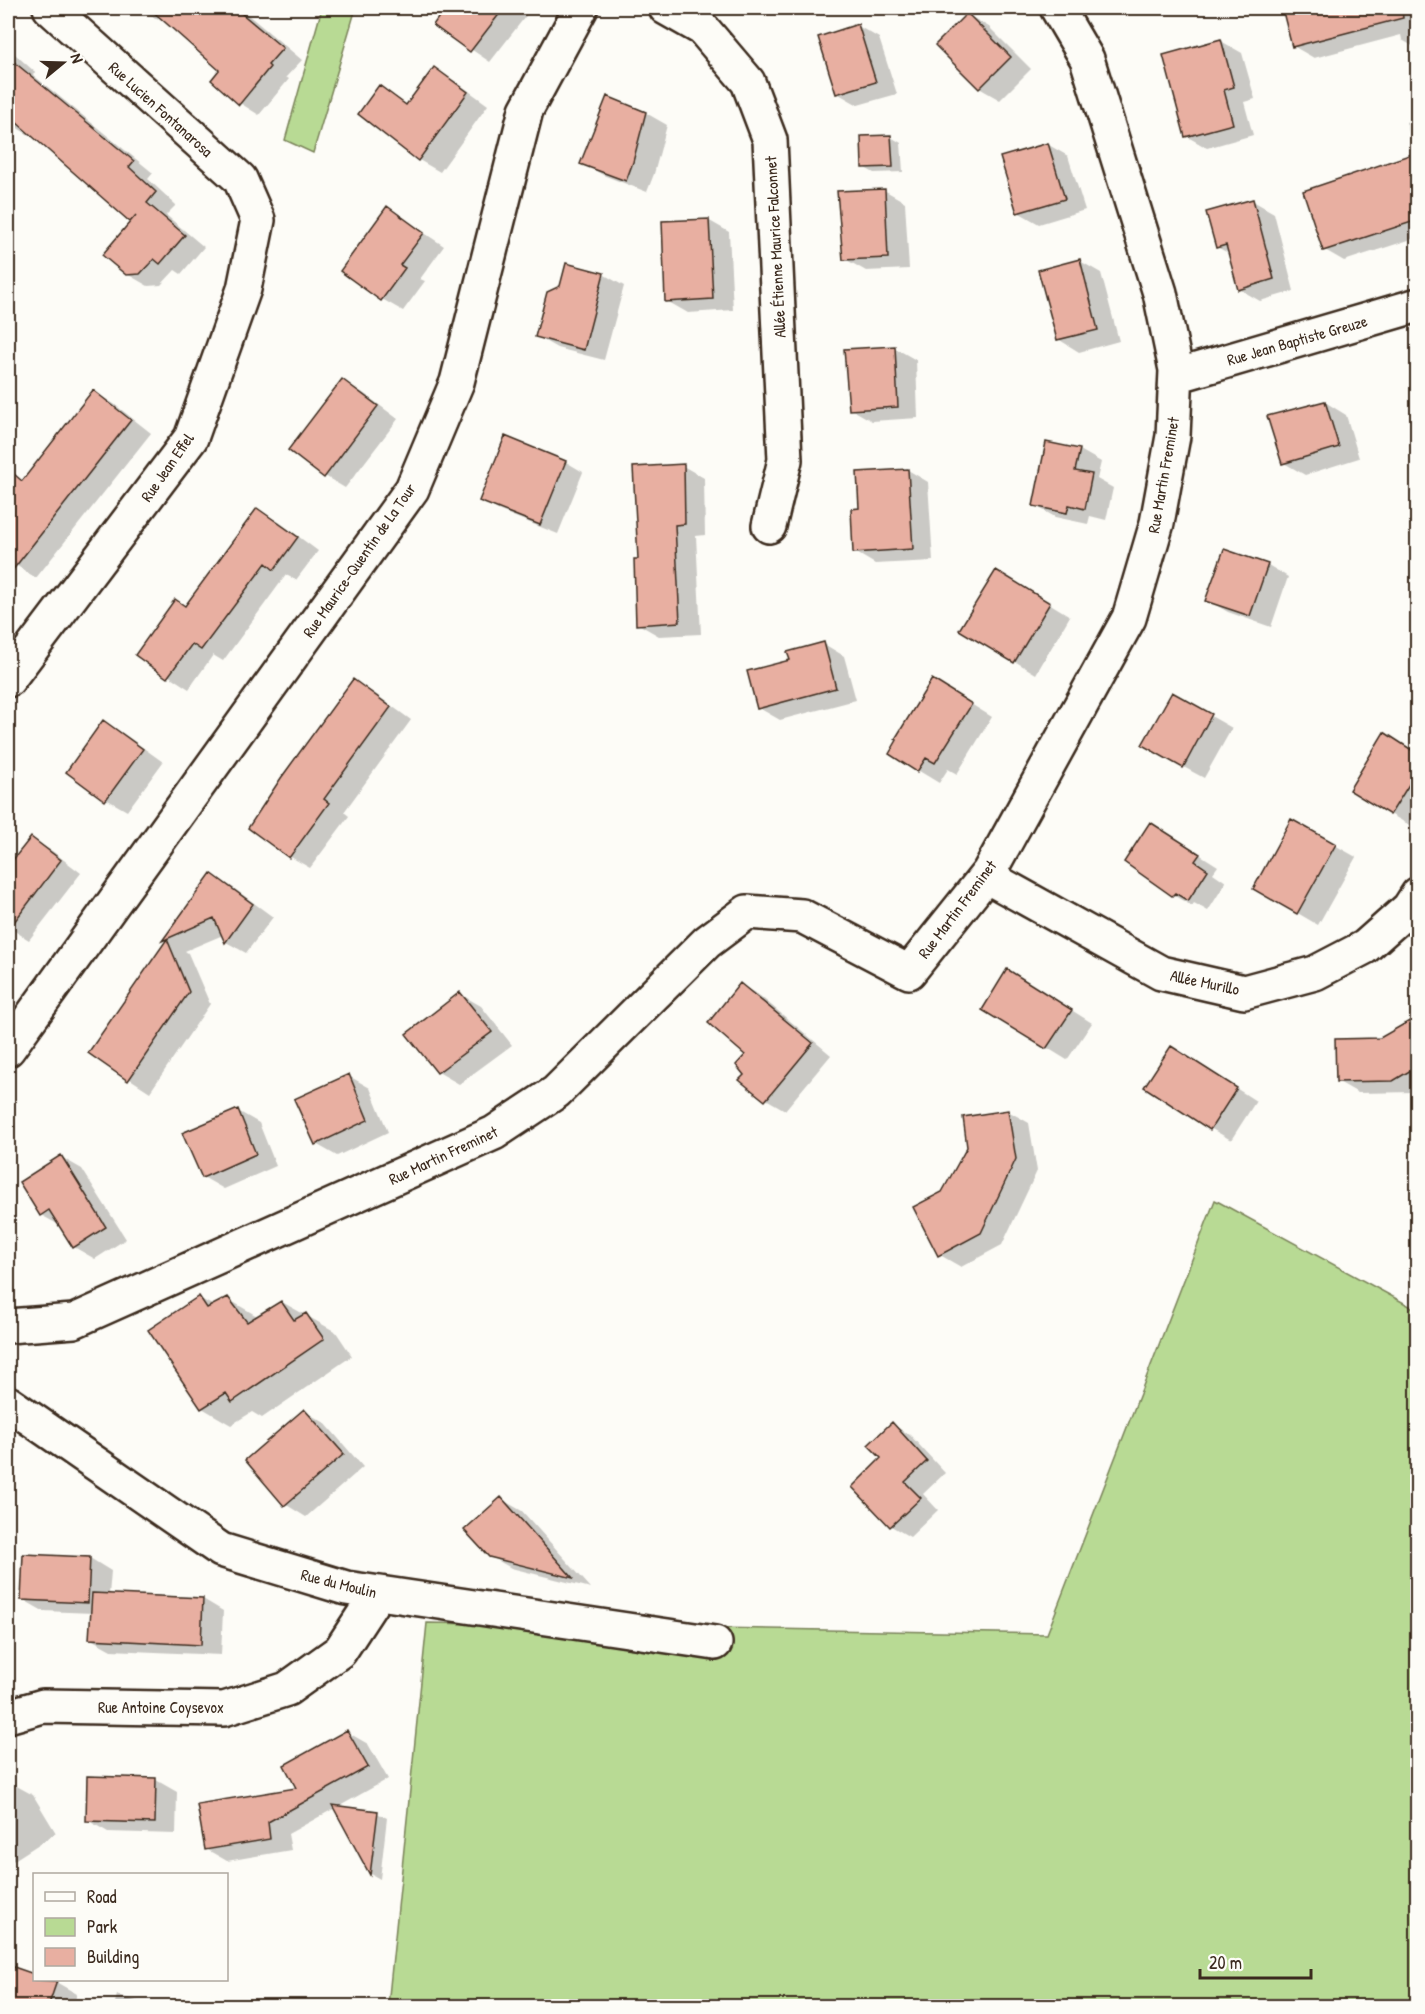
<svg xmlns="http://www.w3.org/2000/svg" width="1425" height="2014" font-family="'Patrick Hand',sans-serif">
<rect width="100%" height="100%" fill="#fdfcf7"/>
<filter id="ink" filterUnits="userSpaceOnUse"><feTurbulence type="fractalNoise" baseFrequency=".0167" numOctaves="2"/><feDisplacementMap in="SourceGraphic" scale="12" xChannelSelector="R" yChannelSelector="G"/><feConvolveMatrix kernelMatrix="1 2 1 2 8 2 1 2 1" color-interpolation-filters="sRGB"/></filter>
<g filter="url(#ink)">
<path fill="#b8da94" stroke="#7a8259" stroke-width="1.5" d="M322 8H356L313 153 285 140Z
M1215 1200 1417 1310V2006H388L427 1623 1047 1634Z"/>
<path fill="#0003" d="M138 8H237L247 14 302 60 286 77 289 79 259 115 240 103 221 70 160 16 157 19Z
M447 8H532L490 62 435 25Z
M1284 8H1418V49L1402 40 1401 35 1314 58 1293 46Z
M968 15 989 27 1031 69 1000 100 979 88Z
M858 26 879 38 897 94 858 105 837 93Z
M1221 41 1242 53 1255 99 1244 102 1253 135 1207 148 1186 136Z
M8 48 35 72 33 75 153 173 148 179 176 205 166 215 204 247 181 274 175 270 161 285 148 286 127 274 132 222 39 141 19 129 8 119Z
M434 69 455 81 488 105 440 172 419 160 360 114 380 87 408 105Z
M608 98 646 113 667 125 654 174 647 192 603 175 582 163Z
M1418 118V207L1409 209 1418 237 1344 261 1325 250 1415 155 1406 122Z
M891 137 901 143 903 172 874 173 863 167Z
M1047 144 1068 156 1085 210 1039 224 1018 212Z
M884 190 905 202 909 269 866 271 845 259Z
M1253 201 1274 213 1294 291 1260 301 1239 289 1230 254 1217 247Z
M394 213 444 246 420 279 425 281 403 311 382 299Z
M708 220 729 232 733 310 688 313 667 301Z
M1080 261 1101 273 1119 341 1079 352 1058 339Z
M603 274 624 286 604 360 557 348 536 336Z
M895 348 916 360 918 418 872 421 851 409Z
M1418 373V391L1412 375Z
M343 381 363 393 398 419 345 488 325 476Z
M94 392 114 404 151 433 36 578 8 560V494L19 480 23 482Z
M1325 402 1346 415 1359 458 1305 475 1284 463Z
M1080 450 1101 462 1097 479 1113 488 1106 520 1090 516 1088 524 1055 517 1034 505Z
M566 462 583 472 558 534 498 510 481 500Z
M683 466 704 478 705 535 696 536 701 634 659 636 638 624 639 560Z
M908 470 928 482 933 561 875 564 855 552Z
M258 510 279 522 318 551 296 580 286 575 223 661 213 655 189 689 137 655 186 607Z
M1224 551 1268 565 1288 577 1271 627 1228 612 1207 600Z
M1018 584 1070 616 1036 674 961 629Z
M824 644 844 656 856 700 780 720 759 708Z
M354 681 374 693 411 720 344 812 349 816 310 868 289 856Z
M953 693 992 717 957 774 948 769 939 783 891 754Z
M1172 694 1232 728 1204 778 1165 757Z
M104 722 124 734 163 762 127 811 106 799Z
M1418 754V816L1411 826 1390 814Z
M1292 821 1356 857 1318 925 1255 888Z
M1169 835 1218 866 1213 873 1226 882 1208 911 1194 903 1192 906 1173 895 1126 862Z
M31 839 52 851 81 873 29 940 8 927V869Z
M212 875 232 887 273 917 246 953 226 942 223 935 185 951 188 953 210 1004 150 1092 90 1053 167 942 164 940Z
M8 951 15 958 8 967Z
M1027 982 1092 1023 1067 1060 984 1009Z
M741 985 760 996 831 1055 785 1110 766 1099 746 1075 748 1055Z
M460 994 481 1006 512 1045 459 1084 438 1072Z
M1418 1018V1090L1415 1092 1358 1093 1337 1081 1381 1039Z
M1192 1060 1256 1101 1231 1140 1210 1128Z
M349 1076 370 1088 388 1132 337 1156 316 1144Z
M238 1111 259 1123 276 1166 224 1189 203 1177Z
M1008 1111 1029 1123 1037 1171 1002 1245 961 1267 940 1255 943 1193Z
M61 1157 82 1169 126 1239 95 1259 74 1247 61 1226 41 1215Z
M199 1298 214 1306 228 1299 257 1316 282 1302 336 1332 352 1356 262 1418 252 1412 231 1425 202 1408Z
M304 1411 325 1423 363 1467 306 1517 285 1504Z
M892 1424 910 1435 945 1473 923 1494 938 1510 910 1537 891 1526 854 1487 884 1458Z
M501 1499 522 1511 591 1588 511 1568 490 1556Z
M90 1558 111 1571 109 1595 203 1599 223 1611 221 1655 111 1650 91 1639 93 1613 43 1611 22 1599Z
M347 1732 368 1744 388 1779 338 1807 377 1813 387 1818 380 1879 371 1874 335 1808 288 1834 291 1850 227 1861 206 1849 299 1789Z
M156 1780 177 1792 176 1834 108 1832 87 1820Z
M13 1784 33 1795 56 1833 8 1864V1788Z
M8 1967 34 1975V1980H48L56 1982 77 1994 73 2006H8Z
M117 1995 152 2006H114Z"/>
<path fill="#e8afa1" stroke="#3b2a1e" stroke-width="1.5" d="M149 8H235L283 48 268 65 270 67 239 105 211 80 219 70Z
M445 8H504L470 52 433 25Z
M1282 8H1402L1403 18 1292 47Z
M967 13 1011 57 979 89 935 45Z
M858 24 876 82 836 94 818 37Z
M1221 39 1234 87 1224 90 1233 124 1185 137 1163 55Z
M8 57 134 161 129 167 156 192 147 203 185 235 160 264 154 259 140 274 126 275 102 255 136 215 130 222 8 115Z
M434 67 468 92 418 161 358 114 379 85 406 105Z
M607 96 646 112 633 162 626 181 580 164Z
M891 135 893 167 862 168 861 136Z
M1048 143 1065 199 1017 213 1000 157Z
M1418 152V220L1323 251 1303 191Z
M885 189 888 258 843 260 837 191Z
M1253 199 1274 279 1238 290 1226 245 1216 248 1206 212Z
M387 206 424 233 400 265 405 268 381 301 340 271Z
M709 219 713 299 665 302 662 221Z
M1080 259 1098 330 1057 340 1038 270Z
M566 263 604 273 584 350 535 337 547 292 560 286Z
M895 346 898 407 849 410 844 349Z
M342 379 378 406 324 478 288 450Z
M93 390 131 420 8 576V469L22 481Z
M1325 401 1339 447 1282 464 1267 416Z
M505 436 566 461 540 525 479 501Z
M1046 442 1080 449 1075 471 1092 474 1085 509 1069 505 1067 513 1033 506Z
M684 464 685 524 675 525 680 622 636 625 634 559H638L633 467Z
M908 469 913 549 853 553 851 509 859 508 857 472Z
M257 508 298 537 274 570 266 563 201 650 192 644 167 678 135 655 175 599 185 606Z
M1224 549 1268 564 1250 616 1205 601Z
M996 570 1050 603 1014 663 959 630Z
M824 642 836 688 757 709 747 671 790 660 787 652Z
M353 679 391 707 324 799 329 803 289 858 248 828 281 778Z
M932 679 972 704 935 763 926 758 917 772 889 754 897 740 895 739Z
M1172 692 1212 714 1183 768 1142 745Z
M103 720 143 749 105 801 66 772Z
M1384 732 1418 754V770L1390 815 1349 790Z
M1291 819 1336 844 1297 914 1253 889Z
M1150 822 1200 854 1195 861 1208 870 1188 901 1175 893 1172 896 1124 862Z
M31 837 61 860 8 930V866Z
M211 873 253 904 225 943 214 918 162 941Z
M167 939 189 992 128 1081 88 1053Z
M1007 969 1072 1010 1046 1049 982 1010Z
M740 983 813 1043 765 1101 739 1080 744 1075 736 1065 745 1055 708 1023Z
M460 992 492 1032 437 1073 406 1034Z
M1418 1016V1066L1393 1081 1336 1082 1335 1039 1380 1038Z
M1171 1046 1237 1088 1210 1130 1144 1087Z
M349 1074 368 1120 315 1145 294 1099Z
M238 1109 256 1154 202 1178 182 1133Z
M1008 1110 1016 1159 981 1233 938 1256 913 1207 942 1192 967 1147 963 1117Z
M61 1155 106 1227 73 1248 49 1210 40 1216 19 1182Z
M199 1296 207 1308 228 1297 247 1322 281 1301 294 1320 306 1313 324 1339 232 1402 226 1393 201 1409 148 1330Z
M304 1409 344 1454 284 1506 245 1460Z
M892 1422 927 1461 905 1482 921 1498 890 1527 852 1487 881 1458 868 1445Z
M501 1497 573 1578 489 1557 464 1530Z
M23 1554 90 1557 88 1603 21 1600Z
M92 1593 203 1598 201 1645 89 1639Z
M347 1730 368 1767 268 1822 270 1839 205 1850 197 1804 296 1788 284 1765Z
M87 1776 156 1778 155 1823 86 1821Z
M332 1805 378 1811 370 1875Z
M8 1965 34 1974V1980L57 1981 48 2007H8Z"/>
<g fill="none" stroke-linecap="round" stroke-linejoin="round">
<g stroke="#3b2a1e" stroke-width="38">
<path id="street" d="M666 8 703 29 748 82 770 140 785 460 769 526
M1176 376 1418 305
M8 680 191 438 244 289 258 220 240 179 50 8
M986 876 1161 973 1244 992 1315 973 1365 947 1409 908 1418 894
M8 1049 412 489 457 382 526 110 581 8
M8 1326 74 1321 494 1133 556 1092 707 942 747 912 802 916 909 972 989 872 1129 618 1157 523 1173 436 1176 370 1160 293 1087 59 1057 8
M8 1403 221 1550 346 1588 715 1643
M8 1716 43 1706 224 1709 287 1689 340 1651 378 1593"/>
</g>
<use href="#street" stroke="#fdfcf7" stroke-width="33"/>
</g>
</g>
<g text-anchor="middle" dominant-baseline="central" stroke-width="4.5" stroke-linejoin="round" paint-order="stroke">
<g font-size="16" fill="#3b2a1e" stroke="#fdfcf7">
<text transform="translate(161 109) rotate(42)">Rue Lucien Fontanarosa</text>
<text transform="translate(775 247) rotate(-93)">Allée Étienne Maurice Falconnet</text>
<text transform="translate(1297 340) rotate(-16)">Rue Jean Baptiste Greuze</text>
<text transform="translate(167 467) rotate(-55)">Rue Jean Effel</text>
<text transform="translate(1163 475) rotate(-80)">Rue Martin Freminet</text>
<text transform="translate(359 560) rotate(-55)">Rue Maurice-Quentin de La Tour</text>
<text transform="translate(957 909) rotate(-53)">Rue Martin Freminet</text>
<text transform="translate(1205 982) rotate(12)">Allée Murillo</text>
<text transform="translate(443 1155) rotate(-25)">Rue Martin Freminet</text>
<text transform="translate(339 1583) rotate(14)">Rue du Moulin</text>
<text x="161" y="1707">Rue Antoine Coysevox</text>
</g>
</g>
<rect width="1425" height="2014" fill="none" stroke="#fdfcf7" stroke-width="30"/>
<rect x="15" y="15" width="1395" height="1984" fill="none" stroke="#3b2a1e" stroke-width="2" filter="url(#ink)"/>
<rect x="33" y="1873" width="195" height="108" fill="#fdfcf7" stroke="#afa8a0" stroke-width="1.5"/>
<rect x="45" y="1892" width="30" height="9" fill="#fdfcf7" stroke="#afa8a0" stroke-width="1.5"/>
<text x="87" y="1903" font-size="18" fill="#3b2a1e">Road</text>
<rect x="45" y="1918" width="30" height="18" fill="#b8da94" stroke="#afa8a0" stroke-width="1.5"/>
<text x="87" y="1933" font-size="18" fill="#3b2a1e">Park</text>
<rect x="45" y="1948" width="30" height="18" fill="#e8afa1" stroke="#afa8a0" stroke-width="1.5"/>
<text x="87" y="1963" font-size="18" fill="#3b2a1e">Building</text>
<g transform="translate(63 63) rotate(71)" stroke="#fdfcf7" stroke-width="4.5" paint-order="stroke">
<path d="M0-4.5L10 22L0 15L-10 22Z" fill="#3b2a1e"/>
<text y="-9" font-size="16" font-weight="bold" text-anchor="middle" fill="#3b2a1e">N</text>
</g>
<path d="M1200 1969v9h111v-9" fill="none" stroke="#3b2a1e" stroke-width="3"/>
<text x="1209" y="1969" font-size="18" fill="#3b2a1e" stroke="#fdfcf7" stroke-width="4.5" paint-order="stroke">20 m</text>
</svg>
